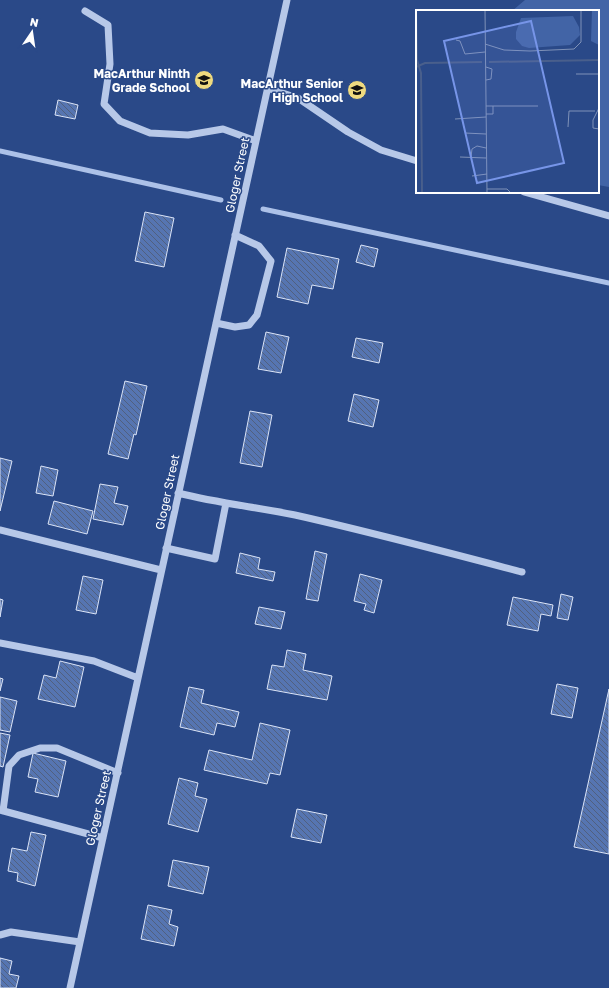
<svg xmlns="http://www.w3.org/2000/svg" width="609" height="988" font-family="'Golos Text',sans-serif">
<defs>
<pattern id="building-back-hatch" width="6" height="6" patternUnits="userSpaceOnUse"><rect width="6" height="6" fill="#5675b1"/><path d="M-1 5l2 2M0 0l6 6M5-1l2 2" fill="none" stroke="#51607e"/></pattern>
</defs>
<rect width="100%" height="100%" fill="#2a4988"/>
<path fill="#4264a6" d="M525 0H609V187L598 185V11H512Z"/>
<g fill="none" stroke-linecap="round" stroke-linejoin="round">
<path stroke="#acc1e8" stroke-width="5" d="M0 151 221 200
M263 209 609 283"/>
</g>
<path fill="url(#building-back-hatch)" stroke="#dbe4f7" d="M58 100 78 105 75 119 55 115Z
M145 212 174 218 164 267 135 261Z
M361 245 378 249 374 267 356 262Z
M287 248 339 259 333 289 312 285 308 304 277 297Z
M266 332 289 337 281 373 258 369Z
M356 338 383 343 379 363 352 357Z
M125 381 147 386 136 435 134 434 128 459 108 454Z
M354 394 379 400 373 427 348 421Z
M250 411 272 415 262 467 240 463Z
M0 458 12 461 0 511Z
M41 466 58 470 53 496 36 493Z
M100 484 118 487 114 503 128 506 123 525 93 519Z
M54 501 93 511 87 534 48 524Z
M315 551 327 554 318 601 306 599Z
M240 553 260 558 258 569 275 572 273 581 236 573Z
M360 574 382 580 374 613 364 610 366 604 354 601Z
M83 576 103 580 96 614 76 610Z
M561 594 573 597 568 620 557 618Z
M513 597 553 605 551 616 541 614 538 631 507 625Z
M0 599 3 600 0 617Z
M259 607 285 612 281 629 255 624Z
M287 650 306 654 303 670 332 676 327 700 267 689 272 665 284 667Z
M60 661 84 667 75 707 38 699 44 675 56 678Z
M0 678 3 679 0 691Z
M557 684 578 688 572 718 551 714Z
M189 687 204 690 201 703 239 712 235 727 217 723 214 735 180 727Z
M609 689V854L574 847Z
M0 697 17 701 10 732 0 730Z
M260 723 290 730 280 775 270 773 267 784 204 770 209 750 252 760Z
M0 733 10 735 3 767 0 766Z
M33 753 66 761 58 797 35 792 38 779 28 777Z
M179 778 198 783 195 796 207 799 198 832 168 824Z
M297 809 327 815 321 843 291 837Z
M31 832 46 835 35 886 17 881 18 873 8 871 12 848 27 851Z
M173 860 209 867 203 894 168 886Z
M148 905 172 910 169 924 178 927 174 946 141 939Z
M0 958 12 961 9 974 19 976 16 988H0Z"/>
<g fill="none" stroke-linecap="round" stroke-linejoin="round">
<path stroke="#b7c8e8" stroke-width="7" d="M85 11 108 25 110 64 104 104 120 121 150 133 188 135 223 129 256 141
M267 88 298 98 348 132 381 150 417 161
M524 192 609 216
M216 323 235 327 249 325 257 315 271 261 259 246 235 235
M178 493C217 503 256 507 295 515 371 532 446 552 522 572
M0 530 161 570
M166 548 215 559 226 503
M0 643 94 661 138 678
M0 810 103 838
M3 811 9 766 19 755 40 748H57L118 773
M0 935 11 932 80 942
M70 988 287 0"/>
</g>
<defs>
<g id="school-disc" transform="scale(1)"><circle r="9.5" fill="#efda7f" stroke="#2a4988"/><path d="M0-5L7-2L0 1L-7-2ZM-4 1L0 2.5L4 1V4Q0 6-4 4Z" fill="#111"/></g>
</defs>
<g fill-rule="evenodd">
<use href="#school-disc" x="204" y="80"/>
<use href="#school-disc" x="357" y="90"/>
</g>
<g text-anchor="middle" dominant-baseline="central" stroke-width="3" stroke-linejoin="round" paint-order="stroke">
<g font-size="12" font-weight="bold" fill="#fff" stroke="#2a4988" text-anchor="end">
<text x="190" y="73">MacArthur Ninth<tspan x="190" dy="14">Grade School</tspan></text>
<text x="343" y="83">MacArthur Senior<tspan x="343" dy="14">High School</tspan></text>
</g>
<g font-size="12" fill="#fff" stroke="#2a4988">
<text transform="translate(237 175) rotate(-78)">Gloger Street</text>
<text transform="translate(167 492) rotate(-78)">Gloger Street</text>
<text transform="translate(98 808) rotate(-77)">Gloger Street</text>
</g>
</g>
<g transform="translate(416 10)">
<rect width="183" height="183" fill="#2a4988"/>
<path d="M176 0H183V35L175 31ZM157 6 163 17 164 25 154 35 113 38 106 36 100 29V22L105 8Z" fill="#4264a6"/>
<path fill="none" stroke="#495f8c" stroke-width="2" d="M0 0 1 50 5 63 6 183M73 52 183 50M0 57 9 53 66 52"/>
<path fill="none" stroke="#7f92b8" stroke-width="1" d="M69 0 71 183M40 30 44 31 49 44 69 42M69 34 88 40 114 41 158 39 165 32V0M70 57 76 59 75 69 70 70M160 64H183M70 96H122M183 98 177 110V118L183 119M70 104H77V96M39 109 70 107M152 117 153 101H179M49 123 70 124M44 147 70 148M55 147 56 139 61 136 70 138M56 166 71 164M71 179H91L95 183"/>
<path fill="#7795e8" fill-opacity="0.15" stroke="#7795e8" stroke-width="2" d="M115 11 148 153 61 173 28 31Z"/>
<rect width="183" height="183" fill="none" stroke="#fff" stroke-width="2"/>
</g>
<g transform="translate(32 32) rotate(13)" stroke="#2a4988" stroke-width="3" paint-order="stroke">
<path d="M0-3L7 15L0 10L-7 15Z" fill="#ffffff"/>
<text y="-6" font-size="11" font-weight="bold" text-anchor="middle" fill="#ffffff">N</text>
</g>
</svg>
